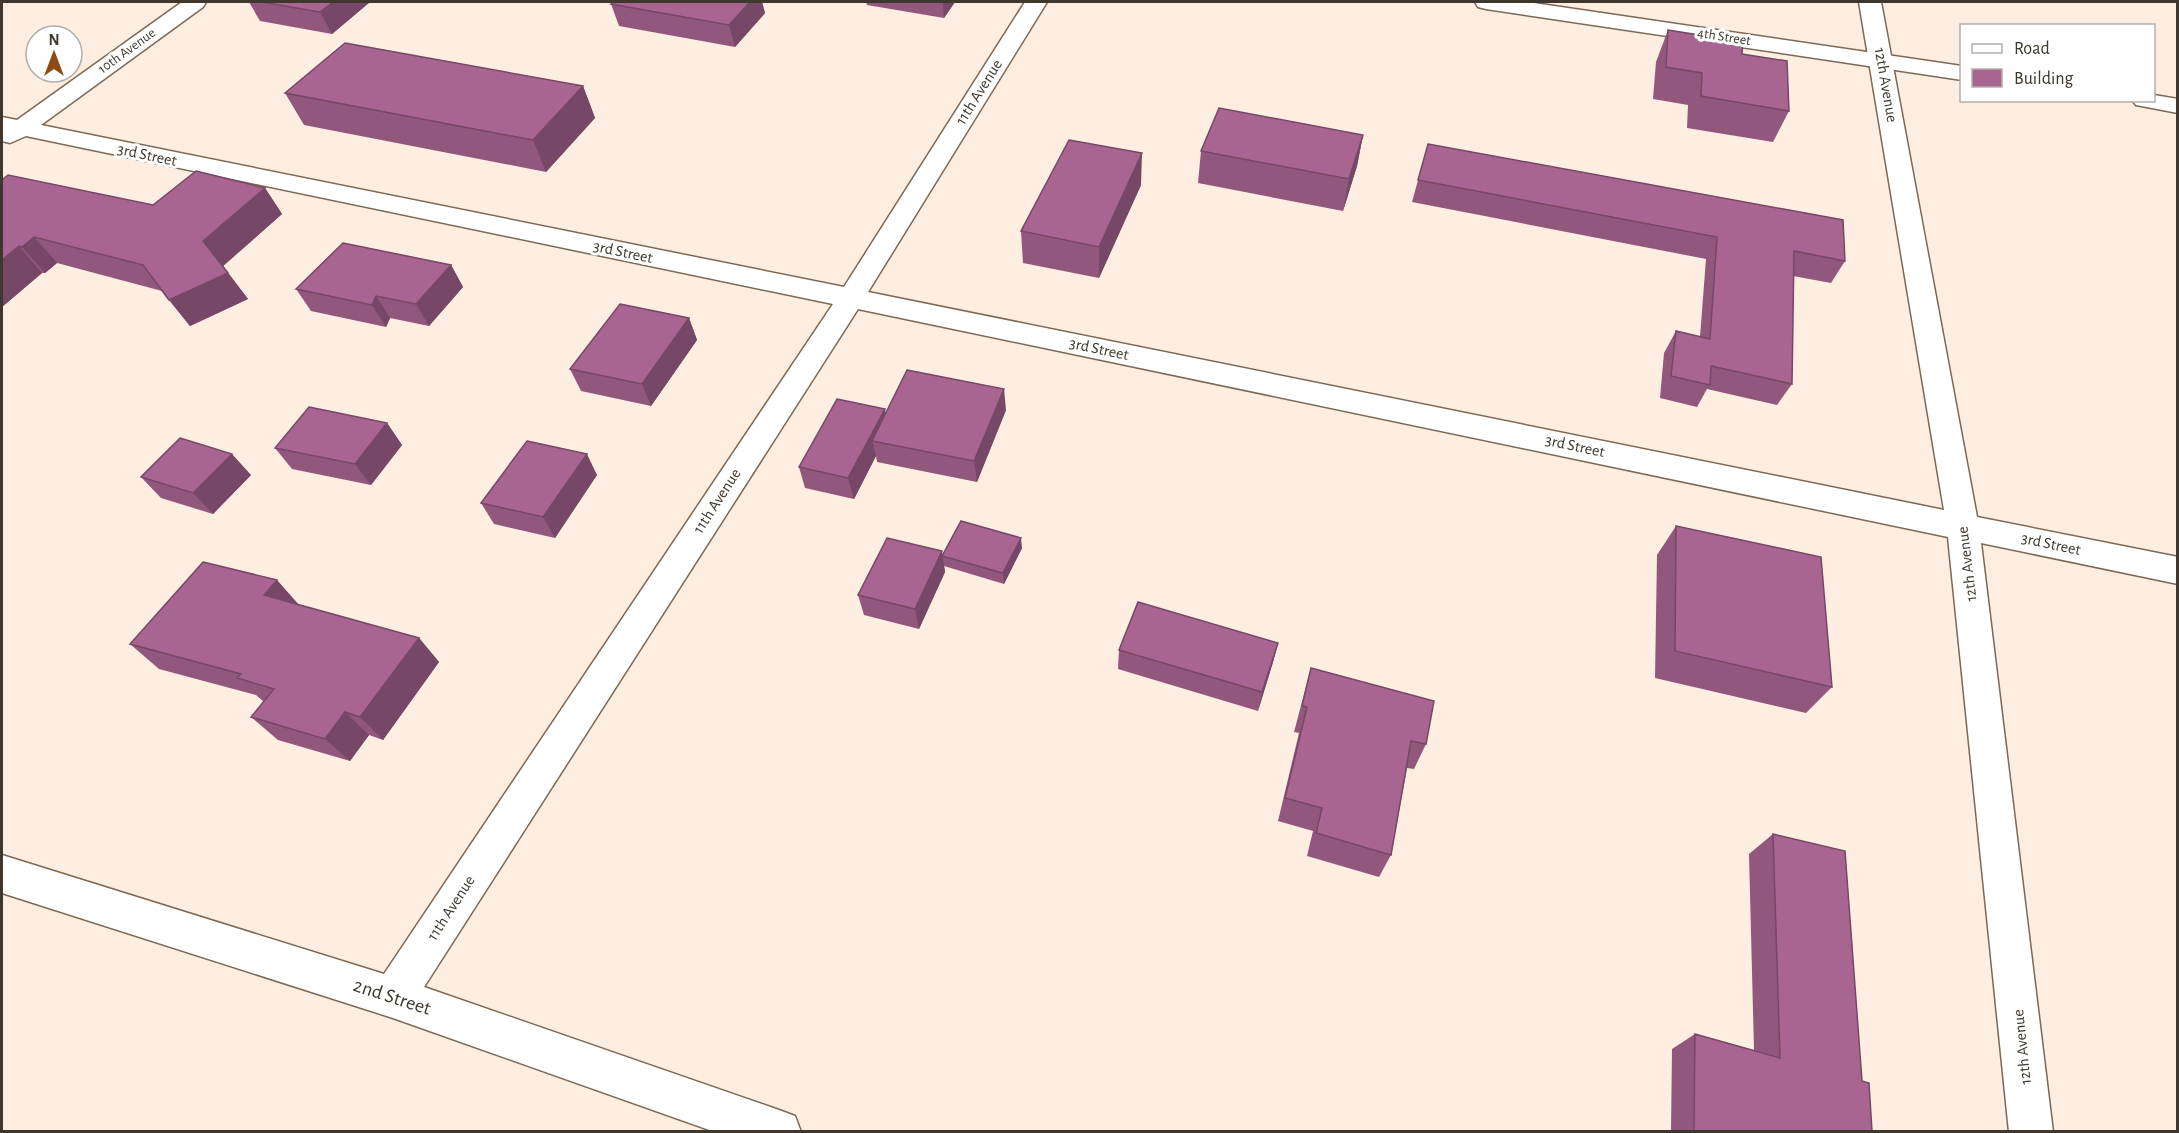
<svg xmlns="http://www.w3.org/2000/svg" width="2179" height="1133" font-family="'Alegreya Sans',sans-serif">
<rect width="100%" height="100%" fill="#fdeee1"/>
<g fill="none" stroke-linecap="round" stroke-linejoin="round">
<g stroke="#7d6854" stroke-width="3">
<path id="street" d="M182 2H206L203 7 41 125 844 287 1025 2H1047L868 292 1944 510 1859 2H1881L1977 517 2178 557V584L1981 543 2053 1132H2009L1948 537 858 309 424 987 779 1110 795 1116 801 1132H715L393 1018 2 893V855L384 974 833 304 26 136 10 143 2 141V117L17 120Z"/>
</g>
<g stroke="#7d6854" stroke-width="3">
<path id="secondary" d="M1475 2H1527L1962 66V80L1486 9 1478 7Z
M2154 95 2178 99V113L2136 105 2132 100H2154Z"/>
</g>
<use href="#street" fill="#fff" fill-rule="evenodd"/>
<use href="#secondary" fill="#fff" fill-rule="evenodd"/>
</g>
<path fill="#91577d" d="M249 2H370L332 34 260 21Z
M614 2H762L765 13 735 47 619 26 611 4Z
M866 2H955L944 18 867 5Z
M1668 30 1742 54 1789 111 1773 142 1687 128 1688 105 1653 99 1656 62Z
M583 86 595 118 546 172 304 125 285 93Z
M1363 135 1357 166 1343 211 1198 183 1201 151Z
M1428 144 1845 261 1831 283 1793 276 1792 384 1777 405 1707 389 1697 407 1660 398 1664 353 1676 331 1700 337 1706 259 1412 202Z
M8 175 153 205 265 188 282 214 223 266 248 299 190 326 162 291 57 263 45 273H42L2 307Z
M1141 185 1099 278 1023 263 1021 231Z
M451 265 463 287 429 326 390 318 386 327 311 311 296 289Z
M689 318 697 340 651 406 581 391 570 369Z
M1006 410 977 482 877 462 876 456 854 499 805 488 799 467 886 413Z
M387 423 402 445 371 485 292 469 275 448Z
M251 475 213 514 161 498 141 477Z
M597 475 555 538 494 524 481 503Z
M1676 526 1832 687 1806 713 1655 678 1657 555Z
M1022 548 1004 584 944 566 945 572 919 629 864 615 858 595 943 556Z
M300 605 419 638 439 662 383 740 369 735 350 761 278 740 251 717 264 702 256 695 159 669 130 644Z
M1278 643 1273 662 1258 711 1118 669 1119 650Z
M1311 668 1426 744 1414 769 1407 768 1391 855 1379 877 1307 856 1313 831 1278 821 1299 733 1294 732Z
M1773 834 1862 1081 1872 1131H1671L1672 1049 1695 1034 1754 1050 1749 854Z"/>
<path fill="#764766" d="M333 2H370L332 34 320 12Z
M750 2H762L765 13 735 47 729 25Z
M943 2H955L944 18Z
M583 86 595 118 546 172 533 140Z
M1363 135 1357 166 1343 211 1349 179Z
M1142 153 1141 185 1099 278V247Z
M265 188 282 214 222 267 203 241Z
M34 237 57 263 45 273 22 247Z
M19 246 42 273 2 307V260Z
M451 265 463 287 429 326 416 304Z
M228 273 248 299 190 326 169 300Z
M376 296 390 318 386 327 372 305Z
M689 318 697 340 651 406 642 384Z
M1004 389 1006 410 977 482 974 461Z
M885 409 889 430 872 441 876 456 854 499 848 478Z
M387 423 402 445 371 485 355 464Z
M232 454 251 475 213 514 193 493Z
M587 454 597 475 555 538 543 517Z
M1021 538 1022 548 1004 584 1003 573Z
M942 551 945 572 919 629 915 609Z
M277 580 300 606 264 595Z
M419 638 439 662 383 740 360 717Z
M1278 643 1273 662 1258 711 1262 692Z
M345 712 369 735 350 761 325 739Z"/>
<path fill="#a96591" stroke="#764766" stroke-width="1.5" d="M261 2H333L320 12Z
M614 2H750L729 25 611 4Z
M1668 30 1743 42 1742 54 1787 61 1789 111 1701 96 1702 73 1666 67Z
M345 43 583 86 533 140 285 93Z
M1219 108 1363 135 1349 179 1201 151Z
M1069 140 1142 153 1099 247 1021 231Z
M1428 144 1843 220 1845 261 1794 251 1792 384 1711 366 1710 385 1671 376 1676 331 1710 339 1717 237 1418 180Z
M196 171 265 188 203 241 228 273 169 300 143 265 34 237 22 247 19 246 2 260V180L8 175 153 205Z
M343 243 451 265 416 304 376 296 372 305 296 289Z
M620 304 689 318 642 384 570 369Z
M907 370 1004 389 974 461 872 441Z
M837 399 885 409 848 478 799 467Z
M309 407 387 423 355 464 275 448Z
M180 438 232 454 193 493 141 477Z
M527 441 587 454 543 517 481 503Z
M961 521 1021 538 1003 573 942 556Z
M1676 526 1821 557 1832 687 1675 651Z
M887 538 942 551 915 609 858 595Z
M203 562 277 580 264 595 419 638 360 717 345 712 325 739 251 717 274 689 237 678 241 674 130 644Z
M1138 602 1278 643 1262 692 1119 650Z
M1311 668 1434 701 1426 744 1411 741 1391 855 1316 833 1322 808 1285 798 1307 707 1302 706Z
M1773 834 1845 851 1862 1081 1869 1083 1872 1131H1694L1695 1034 1780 1058Z"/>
<g text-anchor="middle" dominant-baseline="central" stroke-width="6" stroke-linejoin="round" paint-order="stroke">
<g font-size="14" fill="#3f362d" stroke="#fefefe">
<text transform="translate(1724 37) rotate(9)">4th Street</text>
<text transform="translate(127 51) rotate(-36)">10th Avenue</text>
</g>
<g font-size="16" fill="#3f362d" stroke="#fefefe">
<text transform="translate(1886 85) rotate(80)">12th Avenue</text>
<text transform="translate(979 92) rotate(-58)">11th Avenue</text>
<text transform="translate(147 155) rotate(12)">3rd Street</text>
<text transform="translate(623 252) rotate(12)">3rd Street</text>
<text transform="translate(1099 349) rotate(12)">3rd Street</text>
<text transform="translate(1575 446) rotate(12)">3rd Street</text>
<text transform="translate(717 501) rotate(-57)">11th Avenue</text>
<text transform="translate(2051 544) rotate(12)">3rd Street</text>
<text transform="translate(1967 564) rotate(-97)">12th Avenue</text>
<text transform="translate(451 908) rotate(-57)">11th Avenue</text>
<text transform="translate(2022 1047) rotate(-96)">12th Avenue</text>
</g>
<g font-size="20" fill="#3f362d" stroke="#fefefe">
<text transform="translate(392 997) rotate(18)">2nd Street</text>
</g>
</g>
<rect width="2179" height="1133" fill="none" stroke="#3f362d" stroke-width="6"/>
<rect x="1960" y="24" width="195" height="78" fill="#fefefe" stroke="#b2aeaa" stroke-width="1.5"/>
<rect x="1972" y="44" width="30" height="9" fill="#ffffff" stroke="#b2aeaa" stroke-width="1.5"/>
<text x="2014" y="54" font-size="18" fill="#3f362d">Road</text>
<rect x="1972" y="69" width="30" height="18" fill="#a96591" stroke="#b2aeaa" stroke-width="1.5"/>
<text x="2014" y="84" font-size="18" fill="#3f362d">Building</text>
<g transform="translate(54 54)"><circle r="28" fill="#fefefe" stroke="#b2aeaa" stroke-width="1.5"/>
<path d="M0-4.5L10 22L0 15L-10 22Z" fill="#8c4c13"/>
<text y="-9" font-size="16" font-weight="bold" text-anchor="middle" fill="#3f362d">N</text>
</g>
</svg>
